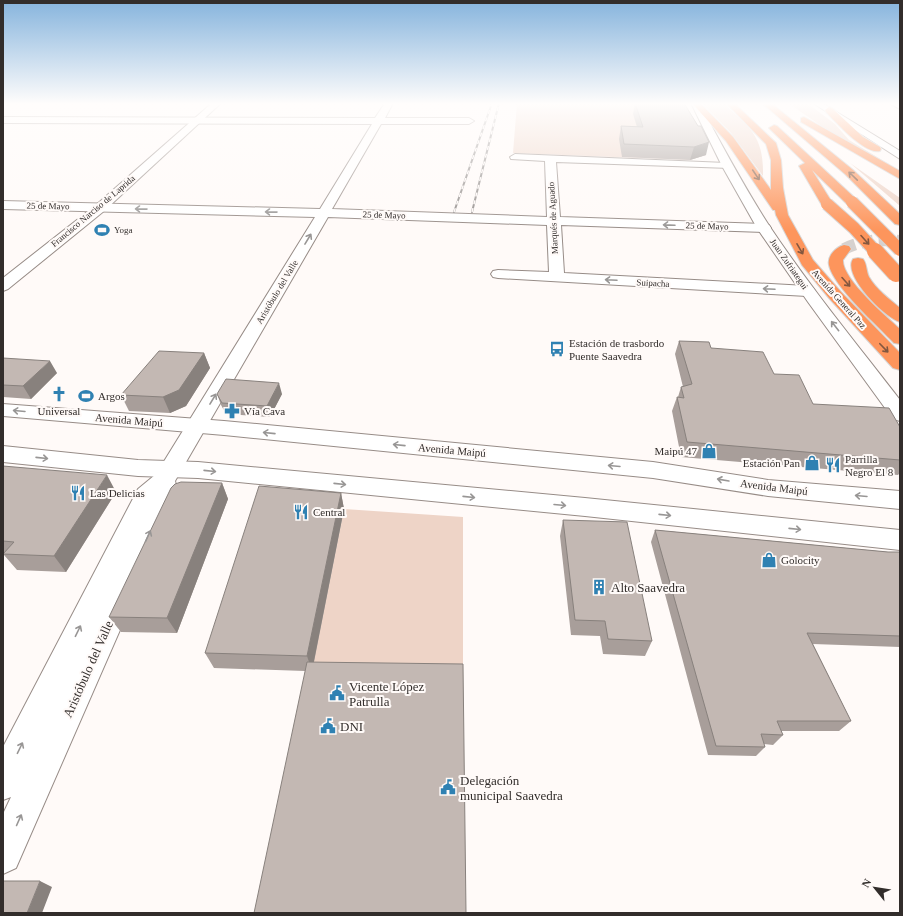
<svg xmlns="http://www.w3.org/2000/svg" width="903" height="916" font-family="Georgia,serif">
<rect width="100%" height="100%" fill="#fffaf8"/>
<path fill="#eed4c7" d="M517 103H682L706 155 689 160 513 153Z
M702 103H723C750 128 764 136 763 176L731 133Z
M788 103H807L835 124 849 140 895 168 830 132Z
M850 163 900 198V206Z
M344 509 463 517V683L312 671Z"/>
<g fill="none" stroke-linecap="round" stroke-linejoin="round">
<path stroke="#d6d1cf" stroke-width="12" stroke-dasharray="12 6" stroke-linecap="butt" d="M844 249C862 240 880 239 900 241"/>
<g stroke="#978c87" stroke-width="2">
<path id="minor" d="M385 103H393L385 118H469L474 121 469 124H381L332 209 547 217 545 161 511 159 510 157 515 154 726 163 730 164 731 166 730 168 556 162 560 217 764 224 769 225 771 228 769 231 764 232 561 225 564 273 807 286 813 288 815 291 813 294 807 296 498 278 493 277 491 274 493 271 498 270 549 272 547 225 328 217 175 481 179 495 16 868 3 874V814L11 797 3 800V747L138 489 155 475 163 463 315 217 3 209V201L320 209 372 124 3 123V117L375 118Z
M813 103H822L900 151V159Z
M889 103H900V109Z"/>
</g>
<g stroke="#978c87" stroke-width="2">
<path id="tertiary" d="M212 103H221L104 211 8 289 3 291V278L96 205Z
M691 103H699C722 145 744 187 770 227 810 287 856 343 900 400V421L893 419 808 302 757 228 722 166Z"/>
</g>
<g stroke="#978c87" stroke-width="2">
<path id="secondary" d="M3 404 224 421 653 462 768 480 900 491V509L768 496 653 478 224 435 3 416Z
M3 446 138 460 198 462 585 498 900 530V550L585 516 198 478 138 476 3 462Z"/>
</g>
<g stroke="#d6d5d5" stroke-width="2">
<path id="motorway" d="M692 103H700L733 137 771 190V160L766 144 726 103H734L776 143 781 160 783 188 788 215 813 260 841 292 900 353V370L893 368 829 298 802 265 776 215 775 210H773L726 141Z
M762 103H771L853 170 900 214V225L895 224 845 174Z
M829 107 832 108 863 137 880 147 881 149 880 151C865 155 836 122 826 112L825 110Z
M804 117 900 171V179L801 122V118Z
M774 125 777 126 856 199 858 202 856 205H848L812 170 833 204 831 207H823L799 166 805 163 771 130 769 128Z
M844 245 849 246 851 249 843 260C842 279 886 316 900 329V344L894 343C878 326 833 286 829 265 827 256 836 247 844 245Z
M858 258 863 259C867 264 866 271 869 277 876 289 889 299 900 308V322C885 318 842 275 853 259Z"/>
</g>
<use href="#minor" fill="#fff" fill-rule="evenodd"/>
<use href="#tertiary" fill="#fff" fill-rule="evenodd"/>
<use href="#secondary" fill="#fff" fill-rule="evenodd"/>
<use href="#motorway" fill="#fd955c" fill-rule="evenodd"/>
<g stroke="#928d8b" stroke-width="2">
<path id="rail" d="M454 212 492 103
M472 212 499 103"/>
</g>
<use href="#rail" stroke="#fffaf8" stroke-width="1.5" stroke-dasharray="4" stroke-linecap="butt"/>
<g stroke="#d6d5d5" stroke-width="14" stroke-linecap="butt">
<path id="motorway-bridge-far1" d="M852 202 900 250
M827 204 854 228 876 252"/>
</g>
<g stroke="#d6d5d5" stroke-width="18" stroke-linecap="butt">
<path id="motorway-bridge" d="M875 251 896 274"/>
</g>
<use href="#motorway-bridge-far1" stroke="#fd955c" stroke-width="12"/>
<use href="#motorway-bridge" stroke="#fd955c" stroke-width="16"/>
</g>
<path fill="#a89e9a" d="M635 103H684L706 155 690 160 622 157 619 139 621 126 637 127 633 114Z
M679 341 711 348 774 374 813 404 900 427V473L898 475 681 457 672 411 677 397H678L681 387H683L675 354Z
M204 353 210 368 186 406 170 413 129 411 121 395Z
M3 358 57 373 31 399 3 397Z
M217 394H282L270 417 226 414 221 405Z
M3 466 116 492 66 572 17 570 4 555H3Z
M222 483 228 499 177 633 121 632 109 617Z
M341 493 344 509 314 662 305 671 214 668 205 653Z
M563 520 652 641 645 656 603 654 600 636 571 635 560 536Z
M655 530 888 552H900V647L813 644 851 721 839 731H781L783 735 773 745 764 744 765 747 756 756 708 755 651 542Z"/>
<path fill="#88817d" d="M709 142 706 155 690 160 694 147Z
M204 353 210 368 186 406 170 413 163 397Z
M50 361 57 373 31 399 23 386Z
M279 383 282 394 270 417 267 406Z
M107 475 116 492 66 572 54 556Z
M222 483 228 499 177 633 167 618Z
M341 493 344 509 312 671 307 656Z
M40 881 52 887 42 913H27Z"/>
<path fill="#c3b8b3" stroke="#88817d" d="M635 103H684L698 126H701L709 142 694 147 624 144 621 126 643 127Z
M679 341 709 342 711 348 763 352 774 374 799 375 813 404 889 408 900 427V460L687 442 677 397 684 398 681 387 692 384Z
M159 351 204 353 179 390 163 397 121 395Z
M3 358 50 361 23 386 3 385Z
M226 379 279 383 267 406 222 403 217 394Z
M3 466 107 475 54 556 3 554 14 542 3 541Z
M181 482 222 483 167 618 109 617 171 488 175 484Z
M259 486 341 493 307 656 205 653Z
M563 520 627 522 652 641 608 639 605 621 575 620Z
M655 530 888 552H900V636L807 633 851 721H777L783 735 761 734 765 747 716 746Z
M307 662 463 664 466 913H254Z
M3 881H40L27 913H3Z"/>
<defs><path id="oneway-shaft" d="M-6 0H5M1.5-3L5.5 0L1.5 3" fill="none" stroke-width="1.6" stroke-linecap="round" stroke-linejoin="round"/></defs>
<g stroke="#83573f">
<use href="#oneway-shaft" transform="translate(756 175) rotate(56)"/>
<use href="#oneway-shaft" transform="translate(853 176) rotate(-136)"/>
<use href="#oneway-shaft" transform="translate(865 240) rotate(48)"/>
<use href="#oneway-shaft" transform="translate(800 249) rotate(60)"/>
<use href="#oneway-shaft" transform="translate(846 282) rotate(48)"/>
<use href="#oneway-shaft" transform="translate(884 348) rotate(46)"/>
</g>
<g stroke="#989695">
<use href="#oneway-shaft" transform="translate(141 209) rotate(-179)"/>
<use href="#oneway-shaft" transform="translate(271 212) rotate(-179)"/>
<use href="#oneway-shaft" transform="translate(669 225) rotate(-178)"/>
<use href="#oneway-shaft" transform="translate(308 239) rotate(-59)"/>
<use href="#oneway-shaft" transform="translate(611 280) rotate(-177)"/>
<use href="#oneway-shaft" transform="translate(769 289) rotate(-177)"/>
<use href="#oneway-shaft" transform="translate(835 326) rotate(-128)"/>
<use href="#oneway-shaft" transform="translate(213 399) rotate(-59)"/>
<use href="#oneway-shaft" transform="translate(19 411) rotate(-175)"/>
<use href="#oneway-shaft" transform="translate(269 433) rotate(-174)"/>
<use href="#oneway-shaft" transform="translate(399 445) rotate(-174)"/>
<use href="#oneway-shaft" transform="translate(42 458) rotate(6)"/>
<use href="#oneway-shaft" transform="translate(614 466) rotate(-175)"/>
<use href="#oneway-shaft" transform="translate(210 471) rotate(6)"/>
<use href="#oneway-shaft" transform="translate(723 480) rotate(-170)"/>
<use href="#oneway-shaft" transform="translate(340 484) rotate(6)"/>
<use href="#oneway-shaft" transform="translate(861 496) rotate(-175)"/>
<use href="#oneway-shaft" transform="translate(469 497) rotate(6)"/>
<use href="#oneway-shaft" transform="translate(560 505) rotate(5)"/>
<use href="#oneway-shaft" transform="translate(665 515) rotate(6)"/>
<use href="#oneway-shaft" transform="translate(795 529) rotate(6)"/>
<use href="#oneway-shaft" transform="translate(148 536) rotate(-66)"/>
<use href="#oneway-shaft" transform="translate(78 631) rotate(-64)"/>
<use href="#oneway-shaft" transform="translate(20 748) rotate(-64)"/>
<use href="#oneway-shaft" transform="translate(19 820) rotate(-66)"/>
</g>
<linearGradient id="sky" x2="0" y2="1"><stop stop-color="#86b4dd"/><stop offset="0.45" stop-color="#fffdfc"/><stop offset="1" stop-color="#fffdfc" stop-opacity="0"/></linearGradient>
<rect width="903" height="231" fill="url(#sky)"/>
<defs>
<g id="stadium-bare" transform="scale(1.2)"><path d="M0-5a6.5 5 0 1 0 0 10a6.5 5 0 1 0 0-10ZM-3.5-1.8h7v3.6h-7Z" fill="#2f81b2" stroke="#fffaf8" stroke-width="2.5" paint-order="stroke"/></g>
<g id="bus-bare" transform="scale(1.2)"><path d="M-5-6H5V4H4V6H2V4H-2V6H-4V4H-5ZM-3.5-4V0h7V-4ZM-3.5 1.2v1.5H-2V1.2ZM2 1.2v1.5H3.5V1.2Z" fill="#2f81b2" stroke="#fffaf8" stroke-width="2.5" paint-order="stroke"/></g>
<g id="church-bare" transform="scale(1.2)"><path d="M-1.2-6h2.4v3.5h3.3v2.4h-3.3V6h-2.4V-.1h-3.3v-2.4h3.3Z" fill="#2f81b2" stroke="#fffaf8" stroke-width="2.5" paint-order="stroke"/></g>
<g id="pharmacy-bare" transform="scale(1.2)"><path d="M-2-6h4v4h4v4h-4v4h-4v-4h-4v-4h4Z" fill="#2f81b2" stroke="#fffaf8" stroke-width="2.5" paint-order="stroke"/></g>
<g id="shop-bare" transform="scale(1.2)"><path d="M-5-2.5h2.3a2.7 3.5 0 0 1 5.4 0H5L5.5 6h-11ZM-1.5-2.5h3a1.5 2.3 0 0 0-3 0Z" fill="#2f81b2" stroke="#fffaf8" stroke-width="2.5" paint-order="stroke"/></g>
<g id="restaurant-bare" transform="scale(1.2)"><path d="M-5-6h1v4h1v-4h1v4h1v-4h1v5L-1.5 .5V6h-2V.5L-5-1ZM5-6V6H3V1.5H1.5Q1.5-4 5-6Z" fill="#2f81b2" stroke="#fffaf8" stroke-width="2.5" paint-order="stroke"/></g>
<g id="building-bare" transform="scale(1.2)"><path d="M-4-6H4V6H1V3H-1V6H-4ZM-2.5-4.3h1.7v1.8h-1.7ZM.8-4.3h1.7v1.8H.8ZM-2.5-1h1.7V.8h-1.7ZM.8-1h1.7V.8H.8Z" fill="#2f81b2" stroke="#fffaf8" stroke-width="2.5" paint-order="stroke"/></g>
<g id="civic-bare" transform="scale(1.2)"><path d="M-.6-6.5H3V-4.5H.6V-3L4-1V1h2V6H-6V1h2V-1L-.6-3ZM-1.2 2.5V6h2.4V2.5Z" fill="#2f81b2" stroke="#fffaf8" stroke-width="2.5" paint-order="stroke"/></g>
</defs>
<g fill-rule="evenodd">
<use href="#stadium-bare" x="102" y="230"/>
<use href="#bus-bare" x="557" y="349"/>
<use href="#church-bare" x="59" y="394"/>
<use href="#stadium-bare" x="86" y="396"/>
<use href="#pharmacy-bare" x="232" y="411"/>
<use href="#shop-bare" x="709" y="451"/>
<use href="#shop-bare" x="812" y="463"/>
<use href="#restaurant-bare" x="833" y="465"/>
<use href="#restaurant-bare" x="78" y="493"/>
<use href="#restaurant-bare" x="301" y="512"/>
<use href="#shop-bare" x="769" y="560"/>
<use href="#building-bare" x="599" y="587"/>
<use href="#civic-bare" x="337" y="693"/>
<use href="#civic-bare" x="328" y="726"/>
<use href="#civic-bare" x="448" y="787"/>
</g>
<g text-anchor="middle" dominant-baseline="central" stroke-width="4" stroke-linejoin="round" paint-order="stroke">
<g font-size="9" fill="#322d2b" stroke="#fffaf8">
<text transform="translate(48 206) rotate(1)">25 de Mayo</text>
<text transform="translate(93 211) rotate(-40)">Francisco Narciso de Laprida</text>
<text transform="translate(384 215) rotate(2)">25 de Mayo</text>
<text transform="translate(553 218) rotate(-93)">Marqués de Aguado</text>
<text transform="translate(707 226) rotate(2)">25 de Mayo</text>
<text transform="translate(789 264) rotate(55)">Juan Zufriategui</text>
<text transform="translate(653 283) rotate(3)">Suipacha</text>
<text transform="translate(277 292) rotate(-59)">Aristóbulo del Valle</text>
<text transform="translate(839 299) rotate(48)">Avenida General Paz</text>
</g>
<g font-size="9" fill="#322d2b" stroke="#fffaf8" text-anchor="start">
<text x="114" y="230">Yoga</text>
</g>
<g font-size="11" fill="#322d2b" stroke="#fffaf8" text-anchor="start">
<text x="569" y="343">Estación de trasbordo<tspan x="569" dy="13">Puente Saavedra</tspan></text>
<text x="98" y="396">Argos</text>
<text x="59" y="411" text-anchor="middle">Universal</text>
<text x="244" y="411">Vía Cava</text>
<text x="697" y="451" text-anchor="end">Maipú 47</text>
<text x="845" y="459">Parrilla<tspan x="845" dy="13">Negro El 8</tspan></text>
<text x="800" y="463" text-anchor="end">Estación Pan</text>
<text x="90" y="493">Las Delicias</text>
<text x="313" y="512">Central</text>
<text x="781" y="560">Golocity</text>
</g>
<g font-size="11" fill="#322d2b" stroke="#fffaf8">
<text transform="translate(129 420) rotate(5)">Avenida Maipú</text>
<text transform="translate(452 450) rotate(5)">Avenida Maipú</text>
<text transform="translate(774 487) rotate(7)">Avenida Maipú</text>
</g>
<g font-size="13" fill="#322d2b" stroke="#fffaf8" text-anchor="start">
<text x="611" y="587">Alto Saavedra</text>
<text x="349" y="686">Vicente López<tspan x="349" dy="15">Patrulla</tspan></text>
<text x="340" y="726">DNI</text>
<text x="460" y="780">Delegación<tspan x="460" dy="15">municipal Saavedra</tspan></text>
</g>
<g font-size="13" fill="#322d2b" stroke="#fffaf8">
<text transform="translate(88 669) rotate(-66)">Aristóbulo del Valle</text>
</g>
</g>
<rect width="903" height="916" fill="none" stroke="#322d2b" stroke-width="8"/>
<g transform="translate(875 888) rotate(300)" stroke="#fffaf8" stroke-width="3" paint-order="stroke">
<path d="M0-3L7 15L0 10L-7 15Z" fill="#322d2b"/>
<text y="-6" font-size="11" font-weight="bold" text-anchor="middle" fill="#322d2b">N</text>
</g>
</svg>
